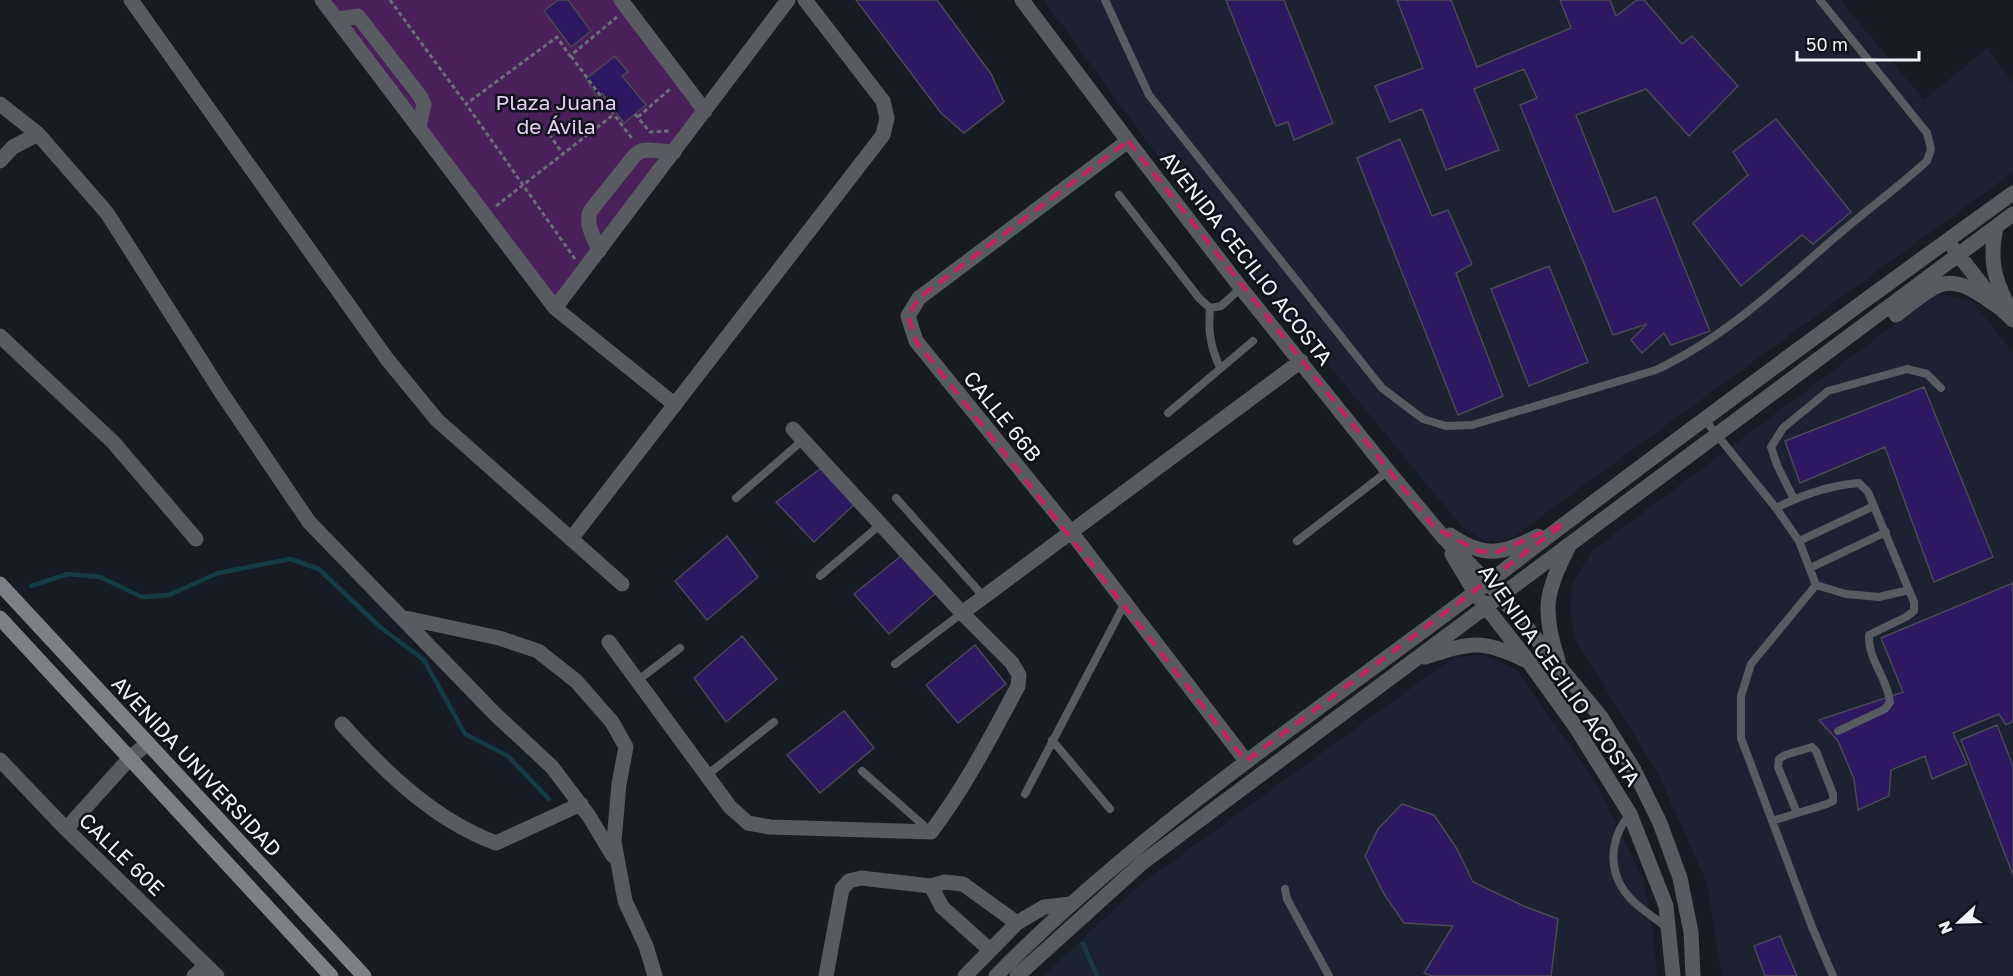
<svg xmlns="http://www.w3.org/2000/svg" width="2013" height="976" font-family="'Golos Text',sans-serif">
<rect width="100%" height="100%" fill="#171b24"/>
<path fill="#1c2231" d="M1044 0H1840L1924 100 1987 48 2013 82V172L1517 534 1499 542 1484 540 1463 528 1170 173Z
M1937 293 1972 301 2013 353V976H1722L1707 883 1658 774 1574 637 1570 608 1573 581 1593 550Z
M1485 655 1517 670 1597 785 1644 881 1654 938 1657 976H1043L1140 885 1454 657Z"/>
<path fill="#4a205b" d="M329 0H617L701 111 555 303Z"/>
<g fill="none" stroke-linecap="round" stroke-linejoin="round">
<path stroke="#133c46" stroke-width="4.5" d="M31 586 68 574 100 577 142 597 169 595 218 573 290 559 319 569 380 627 424 660 465 734 508 756 549 799
M1083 944 1097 976"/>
</g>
<path fill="#2e1861" stroke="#494854" stroke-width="1.5" d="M558 0H568L591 31 571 47 544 11Z
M856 0H937L991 74 1004 102 964 133 941 113Z
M1226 0H1284L1333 123 1294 140 1288 122 1276 126Z
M1397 0H1451L1477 67 1571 28 1560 0H1610L1616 16 1637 0H1644L1682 44 1692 36 1738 86 1689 136 1646 89 1576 115 1614 212 1656 197 1710 331 1671 345 1664 333 1642 353 1631 340 1647 324 1613 335 1520 105 1537 98 1524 69 1474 89 1499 150 1446 170 1422 109 1390 122 1375 86 1423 68Z
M615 56 628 72 622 76 646 105 624 123 602 93 597 97 586 79Z
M1776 119 1851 212 1813 244 1802 235 1741 286 1693 223 1748 175 1733 152Z
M1400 139 1432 216 1448 210 1472 264 1456 273 1503 396 1458 415 1357 158Z
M1549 266 1588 362 1529 386 1491 289Z
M1924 387 1993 557 1934 582 1885 447 1800 483 1785 441Z
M824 466 858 501 814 542 776 502Z
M727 536 758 577 707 620 675 581Z
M906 552 937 592 889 634 854 594Z
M2013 583V721L2006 725 1999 714 1953 733 1967 764 1932 779 1925 756 1891 770 1889 796 1858 810 1854 779 1838 741 1819 720 1903 692 1881 638Z
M742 636 777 679 726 722 694 678Z
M975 645 1006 684 958 723 926 685Z
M844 711 874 748 820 793 787 755Z
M1997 725 2013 766V875L1961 740Z
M1402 804 1434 815 1457 849 1473 882 1526 907 1558 919 1551 976H1432L1424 973 1453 926 1404 923 1384 894 1365 856 1378 829Z
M1780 936 1797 976H1765L1754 946Z"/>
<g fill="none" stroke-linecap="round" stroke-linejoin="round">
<path stroke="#696d75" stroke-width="3" stroke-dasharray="4.5 3" stroke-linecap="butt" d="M390 0 466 104
M571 56 633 140
M635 114 650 132 670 131
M638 117 670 89
M549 134 563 154
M496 206 613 115
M575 259 466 104 557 37 570 56 617 17"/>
<path stroke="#585c60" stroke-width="8" d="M1105 0 1149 95 1382 388 1423 419 1446 426 1472 425 1656 370C1722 339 1777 288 1832 240 1863 213 1896 189 1927 161L1931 149 1927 133 1820 0
M1119 195 1199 298 1210 308 1221 306 1241 288
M1210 308C1208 332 1210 345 1220 368
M1168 413 1253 341
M1705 420 1776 508 1799 541 1816 585 1751 664 1741 696V738L1812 927 1833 976
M736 498 803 440
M896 498 983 596
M1794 499 1777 465 1771 447 1783 428 1828 391 1907 369 1927 374 1941 388
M1776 508C1802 495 1831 485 1859 483L1868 492 1914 602V611L1906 617 1869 635C1867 658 1888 679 1890 702L1885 709 1838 731
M1297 541 1388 471
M1799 541 1874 506
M1810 568 1886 532
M820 576 881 524
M1816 585 1846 594 1879 597 1909 590
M895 664 962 613
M637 681 680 648
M1052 740 1110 809
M862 771 930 831
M707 775 774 722
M1025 794 1125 603
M1630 814C1609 839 1607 873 1630 898 1640 909 1654 917 1666 927
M1772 821 1827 804 1833 801V794L1816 751 1812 747 1785 755 1779 759 1778 767 1797 813
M1285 889 1287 899 1329 976"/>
<path stroke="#585c60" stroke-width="15" d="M131 0 387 359 437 420 622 584
M322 0 555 308 674 404
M621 0 705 111
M1022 0 1128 141 1241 288 1388 471 1444 538 1488 583 1519 618 1601 717 1634 770 1660 823 1680 878 1691 932 1693 976
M337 19 358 16 420 96 424 104 419 128
M0 104 38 134 107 213 221 392 309 522 401 617 499 638 538 651 576 681 612 722 626 747 619 784 614 841 625 901 646 946 655 976
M1128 141 919 298 908 316 916 341 1071 532 1246 761
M0 161 13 147 38 134
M1996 227C1989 261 1994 278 2009 308
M1954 249 2000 308 2013 320
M599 251C594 237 584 223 591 210L635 155 641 151 648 150 674 152
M555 308 788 0
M1896 315C1907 307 1928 289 1940 285 1960 277 1984 297 2000 308
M0 336 113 442 196 539
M1450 535C1485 559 1502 554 1538 536
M571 539 883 135 887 118 883 101 805 0
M1452 554 1475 593 1529 662 1575 726 1630 814 1666 906 1673 976
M962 613 1301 361
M401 617 495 714 552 767 589 816 613 856
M609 642 730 807 748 823 770 827 931 832C965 787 992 735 1018 686L1019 675 1012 663 962 613 793 429
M1425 657C1470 643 1481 638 1525 660
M1558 660C1541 609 1546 592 1569 546
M342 724C385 772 434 820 496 843L581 804
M0 760 66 829 217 976
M66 829 130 758 148 743
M931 886 945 882 963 884 1017 923
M194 976 206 965
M826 976 842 889 849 881 861 878 931 886 942 907 990 950
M965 976 1017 923 1044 907 1071 904
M996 976C1139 830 1311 716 1474 593 1505 570 1535 546 1566 523 1714 411 1863 301 2013 193
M1017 976 1142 863 2013 214"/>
<path stroke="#7a8288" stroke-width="15" d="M0 584 364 976
M0 618 331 976"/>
</g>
<path fill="none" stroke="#c42363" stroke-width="4.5" stroke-dasharray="12 8" stroke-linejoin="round" d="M1128 141 1434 527 1478 551 1497 552 1565 523 1246 761 916 341 908 316 919 298Z"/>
<g text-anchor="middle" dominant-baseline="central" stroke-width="5" stroke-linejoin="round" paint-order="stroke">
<g font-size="21" fill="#e7ccf3" stroke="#0e121a">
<text x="556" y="102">Plaza Juana<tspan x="556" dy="24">de Ávila</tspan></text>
</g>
<g font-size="21" fill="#eff2f8" stroke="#0e121a">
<text transform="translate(1247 258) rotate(52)">AVENIDA CECILIO ACOSTA</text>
<text transform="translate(1003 416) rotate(51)">CALLE 66B</text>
<text transform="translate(1560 675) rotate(55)">AVENIDA CECILIO ACOSTA</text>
<text transform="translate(197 766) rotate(47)">AVENIDA UNIVERSIDAD</text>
<text transform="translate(122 854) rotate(44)">CALLE 60E</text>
</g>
</g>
<g transform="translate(1959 922) rotate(248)" stroke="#0e121a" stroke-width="4.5" paint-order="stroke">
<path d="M0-4.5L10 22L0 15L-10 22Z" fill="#eff2f8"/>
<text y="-9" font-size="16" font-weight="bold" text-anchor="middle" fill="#eff2f8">N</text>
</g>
<path d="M1797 51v9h122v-9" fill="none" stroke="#eff2f8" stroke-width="3"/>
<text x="1806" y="51" font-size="18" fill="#eff2f8" stroke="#0e121a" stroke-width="4.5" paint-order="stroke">50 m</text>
</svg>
